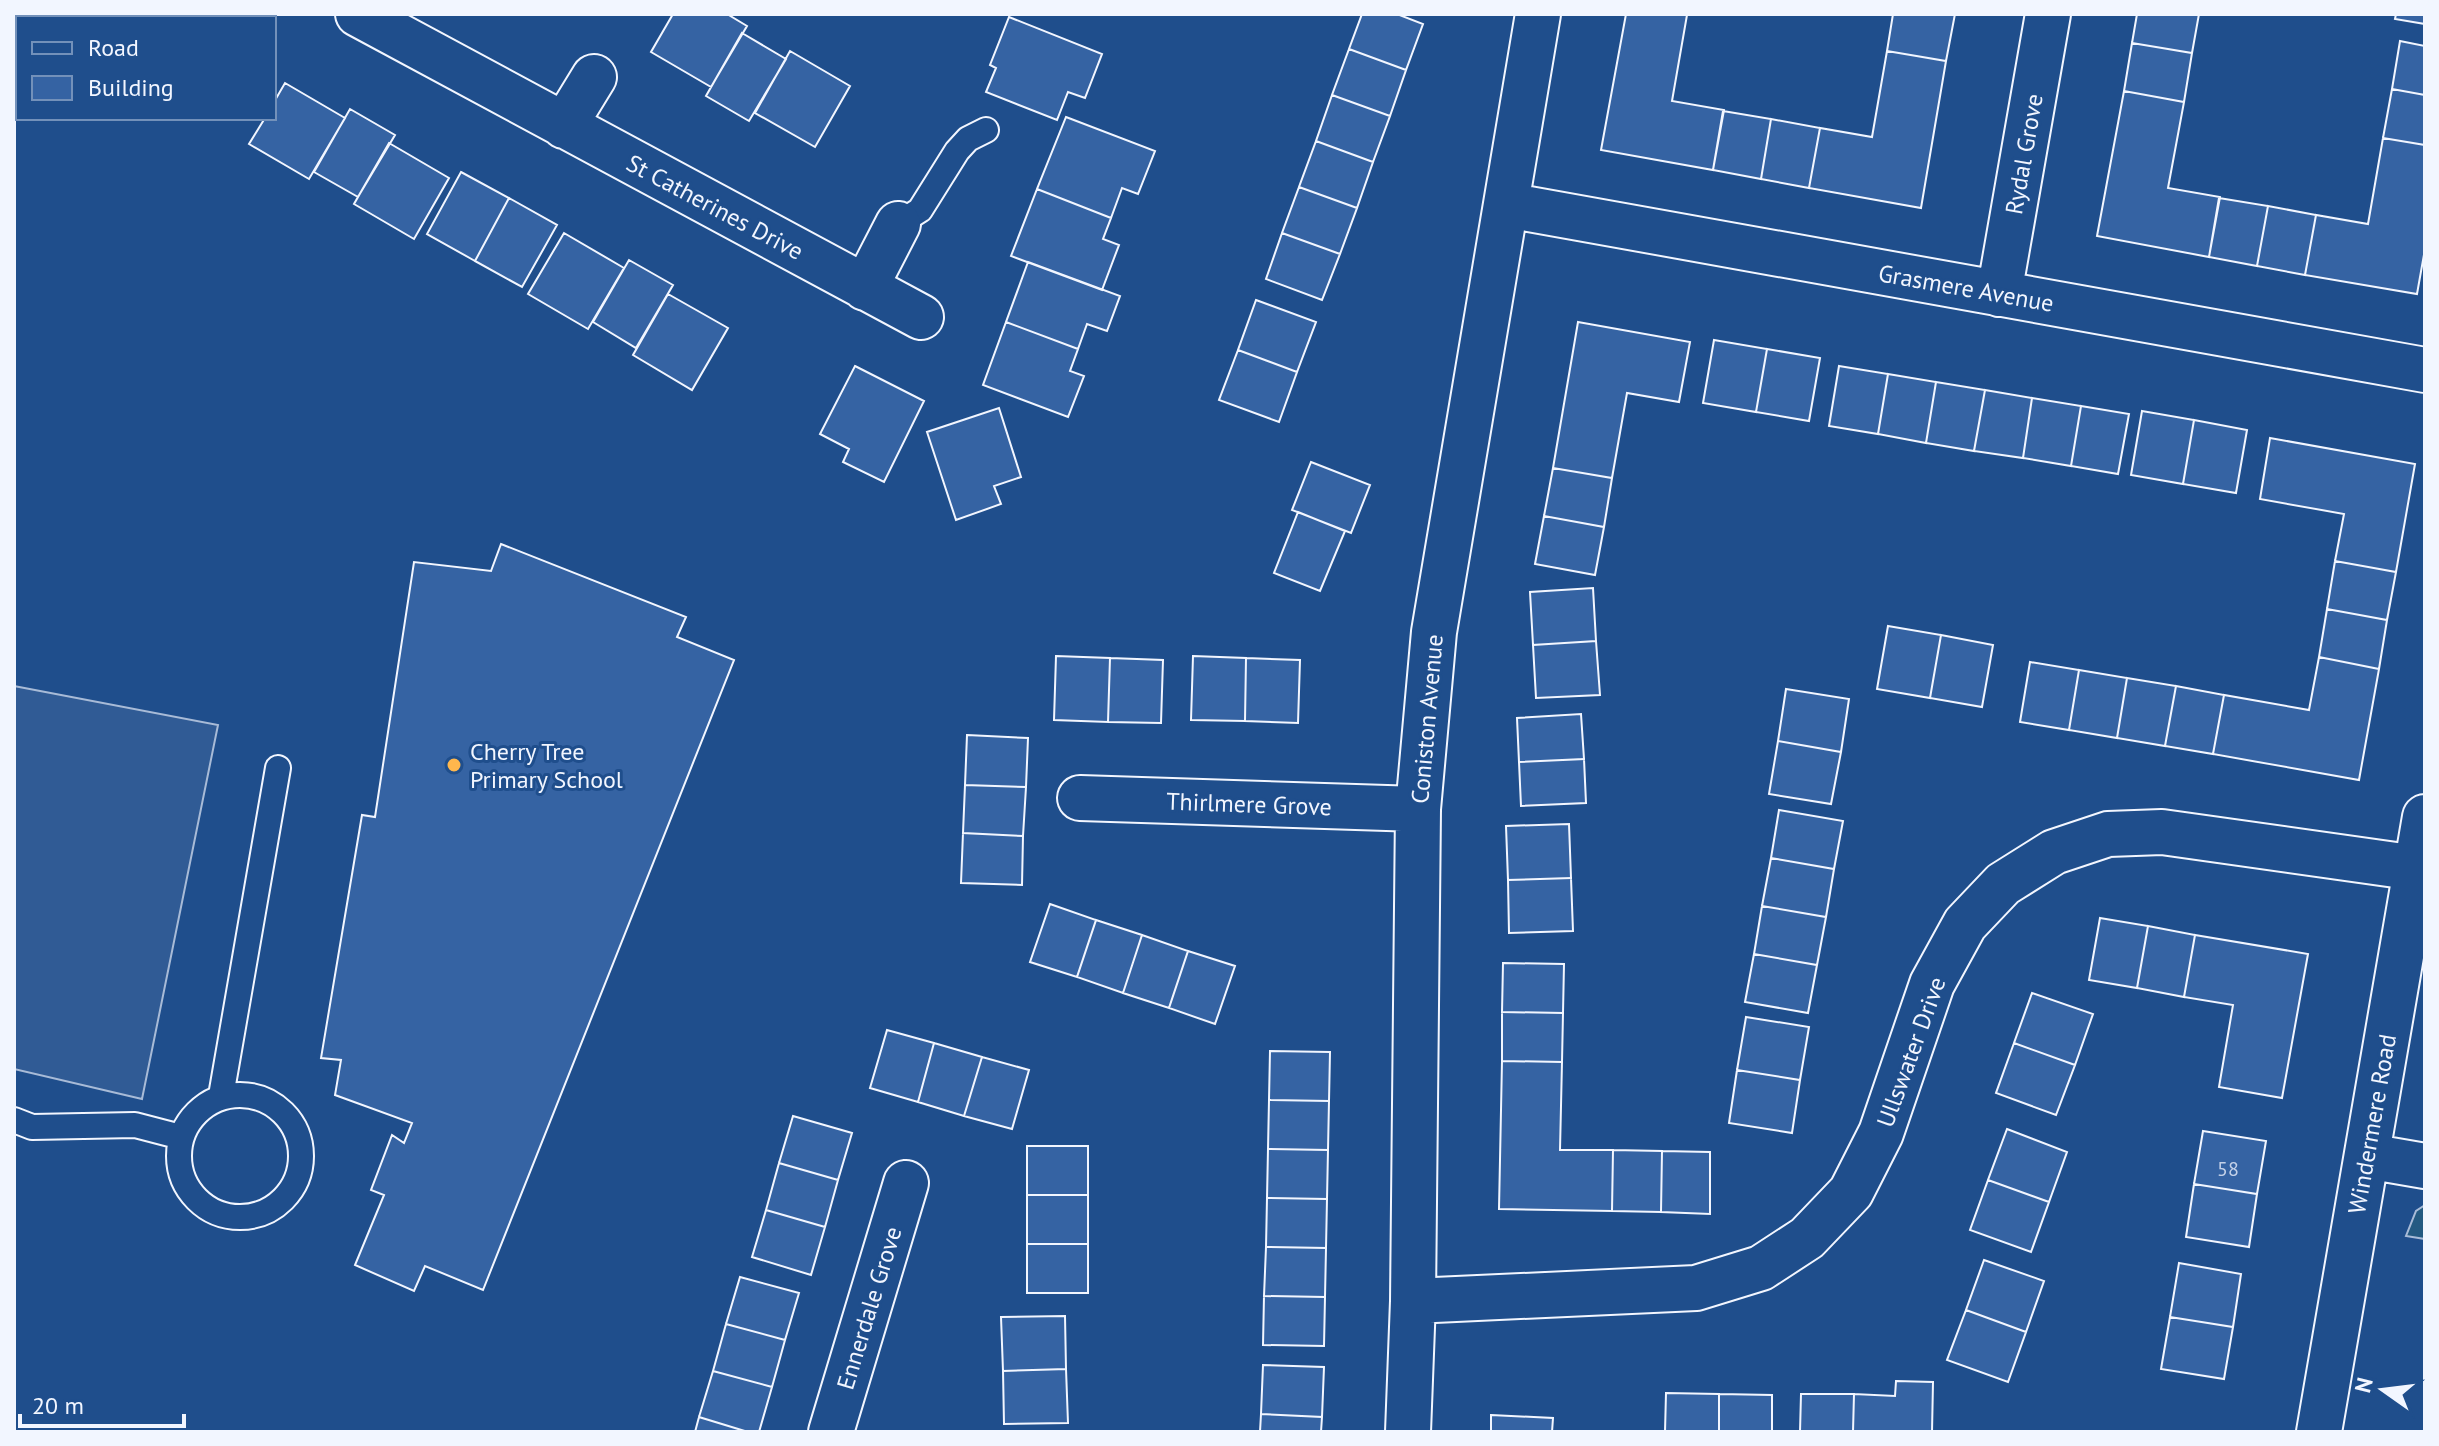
<svg xmlns="http://www.w3.org/2000/svg" width="2439" height="1446" font-family="'PT Sans',sans-serif">
<rect width="100%" height="100%" fill="#1f4e8c"/>
<path fill="#245a82" stroke="#a8bbd7" stroke-width="2" d="M2425 1205V1239L2406 1236 2416 1211Z"/>
<path fill="#305b95" stroke="#a8bbd7" stroke-width="2" d="M14 686 218 725 142 1099 14 1069Z"/>
<path fill="#3563a3" stroke="#f2f6ff" stroke-width="2" d="M673 14H727L747 26 711 87 651 52Z
M1362 14H1397L1423 24 1406 70 1349 49Z
M1626 14 1687 15 1672 101 1724 110 1713 170 1601 150Z
M1893 14H1955L1946 61 1887 51Z
M2137 14H2199L2192 53 2132 43Z
M2396 14H2425V24L2395 19Z
M1009 17 1102 54 1085 98 1068 92 1057 120 986 92 996 68 990 65Z
M742 33 786 59 749 121 706 96Z
M2400 41 2425 46V95L2392 89Z
M2132 43 2192 53 2184 102 2124 91Z
M1349 49 1406 70 1390 116 1332 95Z
M790 51 850 86 815 147 755 113Z
M1887 51 1946 61 1921 208 1809 188 1820 128 1872 137Z
M285 83 345 118 309 179 249 144 265 118H274V102Z
M2392 89 2425 95V145L2383 138Z
M2124 91 2184 102 2168 188 2220 197 2209 257 2097 236Z
M1332 95 1390 116 1373 162 1316 141Z
M350 109 395 135 358 197 314 172Z
M1723 111 1771 119 1761 179 1713 170Z
M1066 117 1155 151 1138 194 1122 188 1111 218 1037 189Z
M1771 119 1820 128 1809 188 1761 179Z
M2383 138 2425 145V249L2417 294 2305 275 2316 215 2368 224Z
M1316 141 1373 162 1357 208 1299 187Z
M389 143 449 178 414 239 354 204Z
M461 172 509 198 475 261 427 234Z
M1299 187 1357 208 1340 254 1282 233Z
M1037 189 1111 218 1103 239 1119 245 1102 290 1011 256Z
M509 198 557 225 522 287 475 261Z
M2219 198 2268 206 2257 266 2209 257Z
M2268 206 2316 215 2305 275 2257 266Z
M564 233 624 268 588 329 528 294Z
M1282 233 1340 254 1322 300 1266 279Z
M629 260 673 285 636 348 593 322Z
M1028 262 1120 296 1107 331 1087 324 1078 349 1006 322Z
M668 294 728 328 692 390 633 355Z
M1256 300 1316 322 1297 372 1238 350Z
M1006 322 1078 349 1070 371 1084 376 1068 417 983 385Z
M1578 322 1690 342 1679 402 1627 393 1612 478 1553 468Z
M1714 340 1767 349 1756 412 1703 403Z
M1767 349 1820 358 1809 421 1756 412Z
M1238 350 1297 372 1279 422 1219 400Z
M855 366 924 401 884 482 843 462 849 449 820 434Z
M1839 366 1888 374 1878 434 1829 426Z
M1888 374 1936 382 1926 443 1878 434Z
M1936 382 1985 390 1974 451 1926 443Z
M1985 390 2032 398 2023 458 1974 451Z
M2032 398 2081 406 2071 466 2023 458Z
M2081 406 2129 414 2118 474 2071 466Z
M999 408 1021 477 994 486 1001 504 956 520 927 432Z
M2142 411 2194 420 2183 484 2131 475Z
M2194 420 2247 430 2236 493 2183 484Z
M2270 438 2415 464 2396 572 2335 561 2344 514 2260 499Z
M1311 462 1370 485 1351 533 1292 510Z
M1553 468 1612 478 1604 527 1544 516Z
M1298 512 1345 531 1320 591 1274 573Z
M1544 516 1604 527 1595 575 1535 564Z
M501 544 686 617 677 637 734 660 483 1290 425 1266 414 1291 355 1265 384 1195 371 1190 392 1135 404 1143 412 1123 335 1095 341 1060 321 1058 362 815 375 817 414 562 491 571Z
M2335 561 2396 572 2387 620 2327 609Z
M1593 588 1596 641 1533 645 1530 592Z
M2327 609 2387 620 2379 669 2319 657Z
M1888 626 1941 635 1930 698 1877 689Z
M1941 635 1993 645 1982 707 1930 698Z
M1596 641 1600 695 1536 698 1533 645Z
M1056 656 1110 658 1108 722 1054 720Z
M1193 656 1246 658 1245 721 1191 720Z
M2319 657 2379 669 2359 780 2213 754 2224 695 2309 710Z
M1110 658 1163 660 1161 723 1108 722Z
M1246 658 1300 660 1298 723 1245 721Z
M2030 662 2079 670 2069 730 2020 722Z
M2079 670 2127 678 2117 738 2069 730Z
M2127 678 2176 686 2165 746 2117 738Z
M2176 686 2224 695 2213 754 2165 746Z
M1786 689 1849 699 1841 752 1778 741Z
M1581 714 1584 759 1519 762 1517 718Z
M967 735 1028 738 1026 787 965 785Z
M1778 741 1841 752 1831 804 1769 794Z
M1584 759 1586 803 1521 806 1519 762Z
M965 785 1026 787 1023 836 963 833Z
M1779 810 1843 821 1834 869 1771 858Z
M1569 824 1571 878 1508 880 1506 826Z
M963 833 1023 836 1022 885 961 883Z
M1771 858 1834 869 1826 917 1762 906Z
M1571 878 1573 931 1509 933 1508 880Z
M1050 904 1096 920 1077 977 1030 962Z
M1762 906 1826 917 1817 965 1754 954Z
M2100 918 2148 926 2137 988 2089 980Z
M1096 920 1142 935 1123 993 1077 977Z
M2148 926 2195 935 2184 997 2137 988Z
M1142 935 1188 951 1169 1008 1123 993Z
M2195 935 2308 954 2282 1098 2219 1087 2233 1005 2184 997Z
M1188 951 1235 966 1215 1024 1169 1008Z
M1754 954 1817 965 1808 1013 1745 1002Z
M1503 963 1564 964 1563 1013 1502 1012Z
M2032 993 2093 1014 2075 1065 2014 1043Z
M1502 1012 1563 1013 1562 1062 1502 1061Z
M1746 1017 1809 1027 1800 1080 1737 1070Z
M887 1030 934 1043 918 1102 870 1088Z
M934 1043 982 1057 964 1116 918 1102Z
M2014 1043 2075 1065 2056 1115 1996 1093Z
M1270 1051 1330 1052 1329 1101 1269 1100Z
M982 1057 1029 1070 1012 1129 964 1116Z
M1502 1061 1562 1062 1560 1150H1613L1612 1211 1499 1209Z
M1737 1070 1800 1080 1792 1133 1729 1123Z
M1269 1100 1329 1101 1328 1150 1268 1149Z
M793 1116 852 1133 838 1180 779 1163Z
M2007 1129 2067 1152 2049 1202 1988 1180Z
M2203 1131 2266 1141 2257 1194 2194 1184Z
M1027 1146H1088V1195H1027Z
M1268 1149 1328 1150 1327 1199 1267 1198Z
M1613 1150 1662 1151 1661 1212 1612 1211Z
M1662 1151 1710 1152V1214L1661 1212Z
M779 1163 838 1180 825 1227 766 1210Z
M1988 1180 2049 1202 2031 1252 1970 1230Z
M2194 1184 2257 1194 2249 1247 2186 1237Z
M1027 1195H1088V1244H1027Z
M1267 1198 1327 1199 1326 1248 1266 1247Z
M766 1210 825 1227 811 1275 752 1257Z
M1027 1244H1088V1293H1027Z
M1266 1247 1326 1248 1325 1297 1264 1296Z
M1984 1260 2044 1281 2026 1332 1966 1310Z
M2179 1263 2241 1274 2233 1327 2170 1317Z
M740 1277 799 1293 785 1340 726 1324Z
M1264 1296 1325 1297 1324 1346 1263 1345Z
M1966 1310 2026 1332 2008 1382 1947 1360Z
M1065 1316 1066 1369 1003 1371 1001 1317Z
M2170 1317 2233 1327 2224 1379 2161 1369Z
M726 1324 785 1340 772 1387 713 1371Z
M1263 1365 1324 1367 1322 1417 1261 1414Z
M1066 1369 1068 1423 1004 1424 1003 1371Z
M713 1371 772 1387 759 1432H748L699 1417Z
M1896 1381 1933 1382 1932 1432H1853L1854 1394 1895 1396Z
M1666 1393 1719 1394V1432H1665Z
M1719 1394 1772 1395V1432H1719Z
M1801 1394H1854L1853 1432H1800Z
M1261 1414 1322 1417 1321 1432H1260Z
M1491 1415 1553 1418 1552 1432H1491Z
M699 1417 748 1432H695Z"/>
<g fill="none" stroke-linecap="round" stroke-linejoin="round">
<g stroke="#f2f6ff" stroke-width="28">
<path id="service" d="M898 224 920 210 957 151 968 139 986 130
M179 1156a61 61 0 1 1 122 0a61 61 0 1 1-122 0Z
M221 1096 278 768
M14 1120 32 1127 135 1125 181 1137"/>
</g>
<g stroke="#f2f6ff" stroke-width="48">
<path id="minor" d="M358 14 921 317
M564 126 594 77
M1507 205 2425 370
M865 288 898 224
M1999 294 2048 14
M1080 798 1418 809
M2367 1156 2425 1166
M1413 1301 1696 1288 1761 1268 1807 1238 1851 1192 1881 1133 1932 984 1965 924 2003 884 2054 852 2108 834 2162 832 2417 868
M831 1432 906 1183
M1408 1432 1413 1301 1418 809 1434 632 1538 14
M2319 1432 2425 817"/>
</g>
<use href="#service" stroke="#1f4e8c" stroke-width="24"/>
<use href="#minor" stroke="#1f4e8c" stroke-width="44"/>
</g>
<circle fill="#ffb74d" stroke="#1f4e8c" stroke-width="3" cx="454" cy="765" r="8"/>
<g text-anchor="middle" dominant-baseline="central" stroke-width="6" stroke-linejoin="round" paint-order="stroke">
<g font-size="20" fill="#c3d1e8">
<text x="2228" y="1169">58</text>
</g>
<g font-size="24" fill="#f2f6ff" stroke="#1f4e8c">
<text transform="translate(2024 154) rotate(-80)">Rydal Grove</text>
<text transform="translate(715 207) rotate(28)">St Catherines Drive</text>
<text transform="translate(1966 288) rotate(10)">Grasmere Avenue</text>
<text transform="translate(1427 719) rotate(-85)">Coniston Avenue</text>
<text transform="translate(1249 804) rotate(2)">Thirlmere Grove</text>
<text transform="translate(1911 1052) rotate(-70)">Ullswater Drive</text>
<text transform="translate(2372 1124) rotate(-80)">Windermere Road</text>
<text transform="translate(869 1308) rotate(-73)">Ennerdale Grove</text>
</g>
<g font-size="24" fill="#f2f6ff" stroke="#1f4e8c" text-anchor="start">
<text x="470" y="751">Cherry Tree<tspan x="470" dy="28">Primary School</tspan></text>
</g>
</g>
<rect width="2439" height="1446" fill="none" stroke="#f2f6ff" stroke-width="32"/>
<rect x="16" y="16" width="260" height="104" fill="#1f4e8c" stroke="#7391ba" stroke-width="2"/>
<rect x="32" y="42" width="40" height="12" fill="#1f4e8c" stroke="#7391ba" stroke-width="2"/>
<text x="88" y="56" font-size="24" fill="#f2f6ff">Road</text>
<rect x="32" y="76" width="40" height="24" fill="#3563a3" stroke="#7391ba" stroke-width="2"/>
<text x="88" y="96" font-size="24" fill="#f2f6ff">Building</text>
<g transform="translate(2383 1390) rotate(284)" stroke="#1f4e8c" stroke-width="6" paint-order="stroke">
<path d="M0-6L14 30L0 20L-14 30Z" fill="#f2f6ff"/>
<text y="-12" font-size="22" font-weight="bold" text-anchor="middle" fill="#f2f6ff">N</text>
</g>
<path d="M20 1414v12h164v-12" fill="none" stroke="#f2f6ff" stroke-width="4"/>
<text x="32" y="1414" font-size="24" fill="#f2f6ff" stroke="#1f4e8c" stroke-width="6" paint-order="stroke">20 m</text>
</svg>
